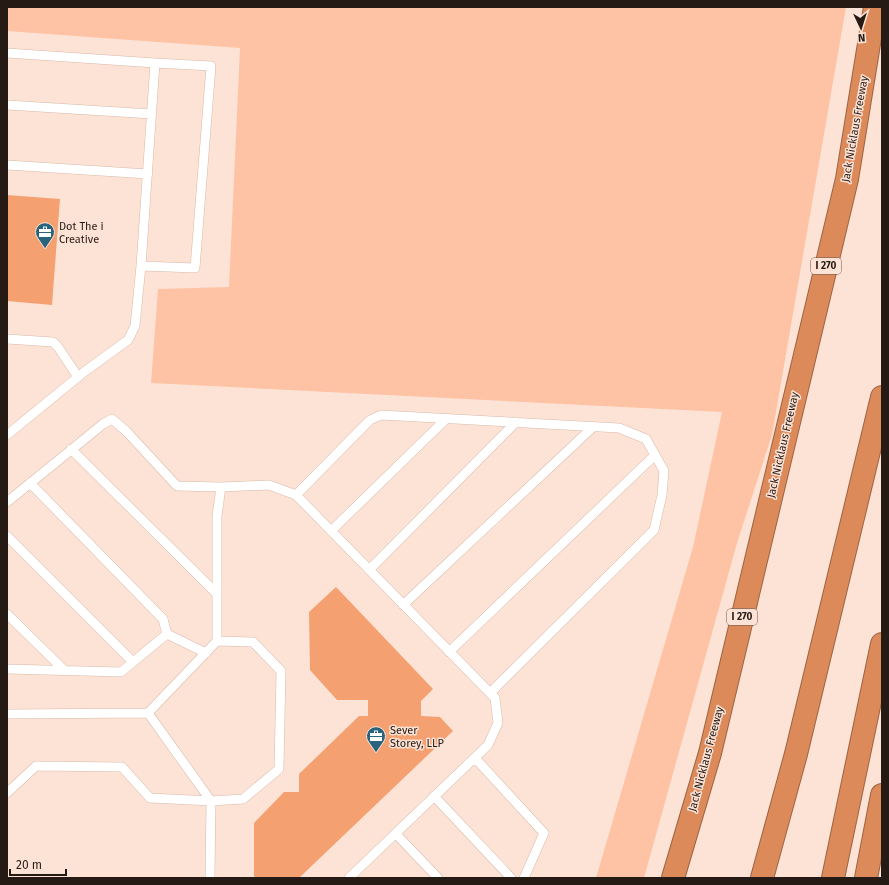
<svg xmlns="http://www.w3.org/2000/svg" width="889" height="885" font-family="'Fira Sans',sans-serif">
<rect width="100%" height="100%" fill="#fde3d6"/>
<path fill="#fdc3a4" d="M7 7H846L772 435 737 543 644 878H596L693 547 722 412 151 383 158 289 229 287 240 48 7 31Z"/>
<path fill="#f4a071" d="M7 195 60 199 52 305 7 301Z
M336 587 433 689 421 701V716L440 717 453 731 299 878H256L254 876V823L284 792H299V774L359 716H368V700H337L310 670 309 612Z"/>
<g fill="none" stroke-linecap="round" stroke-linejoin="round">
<g stroke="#d8b9a9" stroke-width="10">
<path id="service" d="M7 53 155 63
M7 105 152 114
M7 165 148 174
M7 339 53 342 58 347 78 377
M7 435 84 372 128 340 135 326 141 266 155 63 211 66 195 268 141 266
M71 449 217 594
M30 483 163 619 167 634
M296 495 370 420 381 415 619 428 646 439 664 471 662 495 654 530 490 693
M7 502 103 424 112 419 127 432 177 486 221 487
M331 531 446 419
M7 536 133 662
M369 570 516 422
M403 605 593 427
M7 614 64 670
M449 652 655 455
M7 669 121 672 167 634 206 653
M7 714 148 713
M475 758 544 833 524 878
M7 793 36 766 122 767 150 798 211 801 243 799 279 769 281 671 253 642 217 641
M434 796 511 878
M396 834 438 878
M210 878 211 801 148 713 217 641V516L221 487 269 485 296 495 495 698 498 723 488 745 349 878"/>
</g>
<g stroke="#9d6342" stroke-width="24">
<path id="motorway" d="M673 878 710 753 847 179 875 7
M762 878 796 754 882 397
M833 878 882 644
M866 878 882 795"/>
</g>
<use href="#service" stroke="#fff" stroke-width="9"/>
<use href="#motorway" stroke="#dd8a5b" stroke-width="22"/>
</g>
<defs>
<g id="office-pin" transform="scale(1)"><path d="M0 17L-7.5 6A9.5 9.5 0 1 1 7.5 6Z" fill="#2a637d" stroke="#fde3d6"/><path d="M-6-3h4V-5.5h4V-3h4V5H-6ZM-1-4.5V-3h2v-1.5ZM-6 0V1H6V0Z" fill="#fff"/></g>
</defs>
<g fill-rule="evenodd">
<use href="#office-pin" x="45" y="232"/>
<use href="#office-pin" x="376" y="736"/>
</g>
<g text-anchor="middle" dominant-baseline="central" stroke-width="3" stroke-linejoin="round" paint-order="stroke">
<g fill="#fde3d6" stroke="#66564e" stroke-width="1">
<rect x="811" y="258" width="30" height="16" rx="3"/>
<rect x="727" y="609" width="30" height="16" rx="3"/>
</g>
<g font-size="10" font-weight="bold" fill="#251a14">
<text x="826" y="266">I 270</text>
<text x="742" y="617">I 270</text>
</g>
<g font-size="11" fill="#251a14" stroke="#fde3d6">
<text transform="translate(855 129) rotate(-80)">Jack Nicklaus Freeway</text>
<text transform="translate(783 445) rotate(-77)">Jack Nicklaus Freeway</text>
<text transform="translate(706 759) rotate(-75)">Jack Nicklaus Freeway</text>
</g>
<g font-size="11" fill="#251a14" stroke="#fde3d6" text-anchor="start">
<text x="59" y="226">Dot The i<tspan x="59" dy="13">Creative</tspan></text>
<text x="390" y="730">Sever<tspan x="390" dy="13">Storey, LLP</tspan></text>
</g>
</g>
<rect width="889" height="885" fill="none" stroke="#251a14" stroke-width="16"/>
<g transform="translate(861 28) rotate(176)" stroke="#fde3d6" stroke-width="3" paint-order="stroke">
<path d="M0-3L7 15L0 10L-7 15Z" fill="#251a14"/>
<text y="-6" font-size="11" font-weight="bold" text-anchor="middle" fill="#251a14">N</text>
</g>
<path d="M10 869v6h56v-6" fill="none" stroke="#251a14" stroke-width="2"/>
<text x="16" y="869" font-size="12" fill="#251a14" stroke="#fde3d6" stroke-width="3" paint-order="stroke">20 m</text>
</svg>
